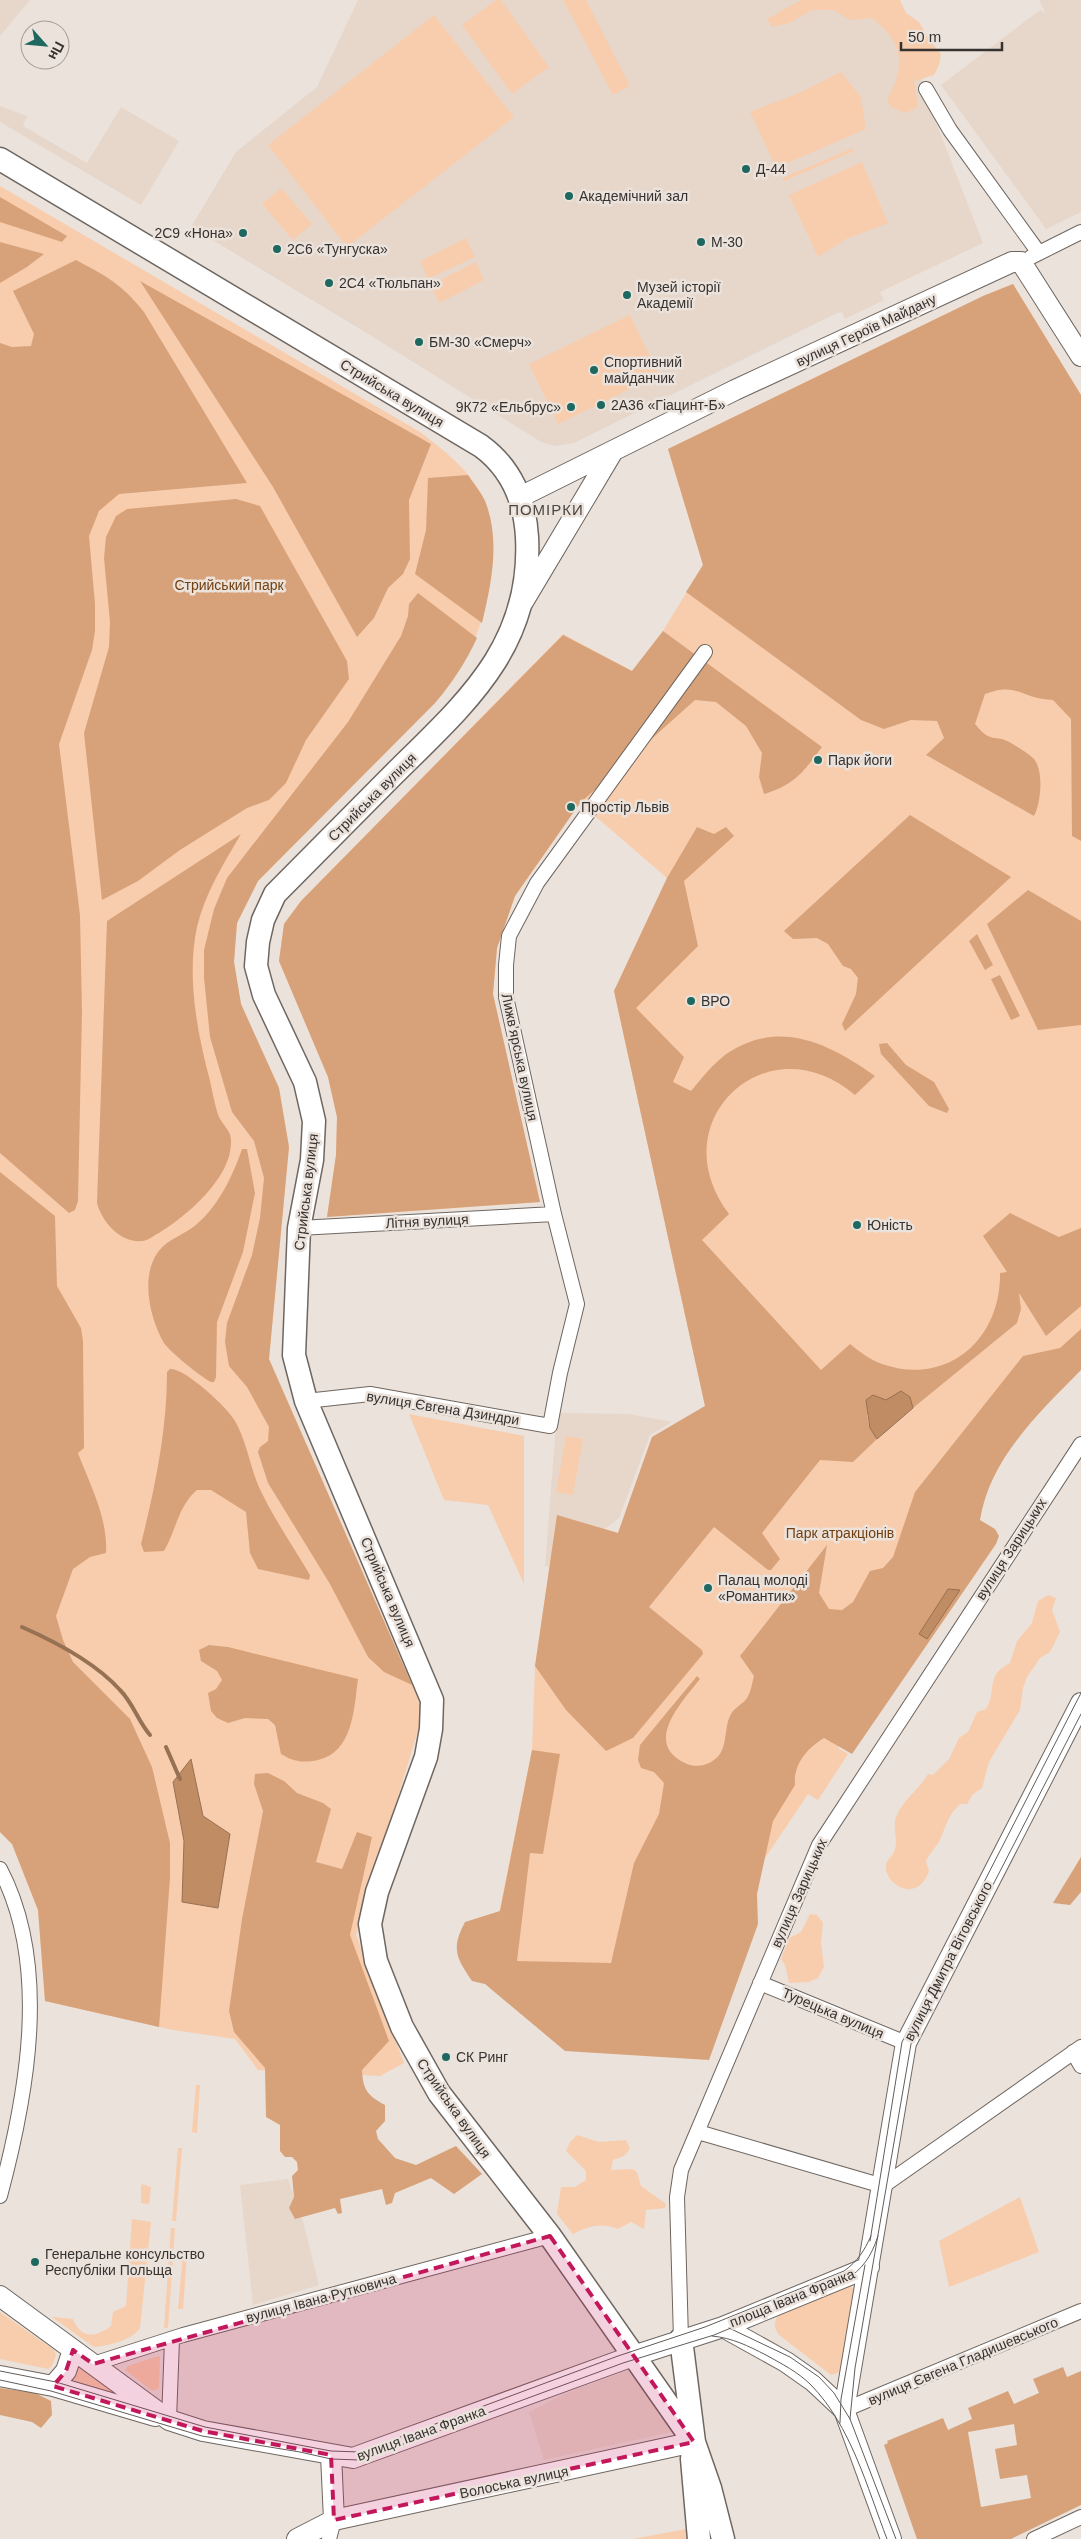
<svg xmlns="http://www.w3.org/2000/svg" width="1081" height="2539" font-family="Helvetica,sans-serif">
<rect width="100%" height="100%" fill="#ebe2db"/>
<path fill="#e7d7cb" d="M0 0H30L0 36Z
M358 0H873L925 75 921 84 983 243 880 292 884 300 845 319 842 312 837 313 574 443 556 446 543 443 370 335 191 227 236 152 317 87Z
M1039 0H1081V212L1046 229 941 85 1040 10 1046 14Z
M0 106 27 116 23 126 87 163 121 107 179 141 141 205 0 122Z
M557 1413 629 1414 672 1422 650 1435 619 1518 584 1545 571 1570 545 1566Z
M288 2179 304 2225 319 2285 253 2305 240 2185Z
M633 2368 672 2432 544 2460 529 2412 564 2394Z"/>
<path fill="#f8cdad" d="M496 0H501L549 67 512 94 462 25Z
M563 0H586L630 86 613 95Z
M801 0H900L906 13 919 22 928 38 941 54 939 65 934 75 914 81 918 107 906 113 891 107 887 99C907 65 903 43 872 18L850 20 833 10H812L790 23 771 27 767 19Z
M434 15 514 117 347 247 268 145Z
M841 72 861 97 866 129 776 168 750 112 799 93Z
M853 148 854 151 784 181 782 178Z
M862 162 888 223 846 239 818 257 789 195Z
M0 186 420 432C445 451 472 472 485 501 491 517 492 536 492 554 491 611 472 659 435 703L258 881 237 923 234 962 241 1004 279 1088 289 1147 269 1359 416 1693 423 1714 356 1935 404 2063 380 2076 258 2070 235 2039 173 2030 45 2001 38 1910 12 1844 0 1832Z
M281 188 312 224 293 240 262 204Z
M466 238 475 257 428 279 420 261Z
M476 262 484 280 439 303 430 285Z
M1013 284 1081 395V1356L992 1450 955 1571 838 1748 848 1754 818 1800 808 1794 757 1870 697 2049 488 1968 532 1750 535 1666 557 1515 618 1533 652 1437 705 1406 614 991 667 878 580 803 515 896 497 948 493 994 540 1202 327 1217 336 1155 337 1117 328 1077 279 961 284 924 301 901 563 634 632 671 663 631 703 565 668 449 983 296Z
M630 315 659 375 558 424 529 364Z
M409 1414 524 1436V1584L488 1505 444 1500Z
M566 1436 583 1439 573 1495 556 1492Z
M1048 1595 1056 1598 1052 1610 1060 1632 1050 1652 1040 1658 1027 1677 1023 1688 1020 1710 989 1762 982 1788 973 1794 967 1804H960C948 1815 946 1826 940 1840 936 1847 930 1853 926 1861L929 1872C926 1878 923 1884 917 1887 903 1895 884 1879 886 1865 887 1859 892 1857 894 1852 899 1841 892 1827 896 1817 903 1799 919 1790 928 1774L933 1775 949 1759 959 1738 968 1732 977 1712 986 1709C998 1690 984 1676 1010 1663L1017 1641 1032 1623 1038 1601Z
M810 1914 817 1915 823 1923 821 1943 824 1967 818 1978 809 1982 789 1983 785 1965 781 1959 789 1938 801 1932Z
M196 2085H200L197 2133 192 2132Z
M577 2135 599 2142 626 2140 630 2149 624 2156 613 2160 611 2170 632 2169 637 2172 641 2186 666 2204 665 2208 646 2210 644 2229 631 2222 618 2229C602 2222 588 2226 573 2234L557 2214 561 2187H575L586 2180V2171L566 2151 570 2142Z
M178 2148H182L176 2221H172Z
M141 2184 151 2187 149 2204 141 2203Z
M1020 2197 1039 2252 949 2287 939 2241Z
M132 2219 151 2222 140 2328C133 2340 107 2346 94 2347L52 2317 73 2319C81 2339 95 2338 111 2326L113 2312 126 2306Z
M171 2228H175L168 2328H164Z
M183 2253 187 2254 183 2309H178Z
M850 2285 855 2292 844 2365 840 2372 831 2375 779 2335C773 2327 774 2322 779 2314Z
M0 2312 54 2350 56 2355 52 2366 48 2369 0 2359Z
M158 2356 160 2357 159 2388 156 2390H151L125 2370 128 2366Z
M76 2365 123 2399 67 2382Z
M686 2529 689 2539H633Z"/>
<path fill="#d7a279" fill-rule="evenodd" d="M0 197 67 236 62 242 0 222Z
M0 242 44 254 27 267 0 283Z
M76 260C106 276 122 284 144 312L247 483 119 494 99 511 89 536 95 604V631L92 650 59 744 80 915 82 1012 78 1201 75 1210 69 1213 0 1153V343L12 347 31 346 34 334 13 291Z
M140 281 431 444 409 500 410 559 403 574 388 588 374 618 357 637 273 487Z
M1013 284 1081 395V841L1072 836 1071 719 1053 700C1023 700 1018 681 985 694L975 724C992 745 994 733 1011 743 1018 747 1028 753 1034 759 1044 771 1041 803 1034 816L926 755 944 738 937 721 911 720 884 729 861 720 686 592 703 565 668 449 983 296Z
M468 475C473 483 481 492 485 501 501 540 491 585 482 623L415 574 426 530 428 478Z
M236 499 260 506 347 661 349 679 306 740 286 783 269 800 247 808 180 850 138 881 102 900 84 733 109 647 110 622 104 558 106 537 116 516 127 509Z
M418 593 477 638C466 662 452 683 435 703L258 881 237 923 234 962 241 1004 279 1088 289 1147 269 1359 412 1685 384 1672 368 1657 330 1584 268 1483 258 1452 260 1447 268 1441 269 1427 247 1387 229 1366 225 1342 227 1323 252 1255 260 1218 264 1178 254 1141 232 1112 210 1037 204 978V950L214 909 227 878 348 722 401 636 408 616 409 604Z
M663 631 822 747C804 771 795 785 764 794L759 777 762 753 746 726 716 702 695 700 580 803 515 896 497 948 493 994 540 1202 327 1217 336 1155 337 1117 328 1077 279 961 284 924 301 901 563 635 632 671Z
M910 815 1011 877 845 1031 842 1024 856 994 858 978 851 969 843 966 828 944 817 938 793 939 784 931Z
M697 827 714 834 726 827 734 836 684 881 698 946 636 1008 684 1057 673 1082 691 1091C701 1079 712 1065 725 1055 778 1018 828 1043 875 1076L855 1095C767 1020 659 1122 729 1214L702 1240 821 1370 850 1344C860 1352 870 1360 882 1364 948 1387 1001 1339 1000 1273L1007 1272 983 1236 1010 1213 1059 1237 1081 1228V1306L1046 1336 1019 1293 1021 1309 1017 1323 913 1408 910 1397 867 1415 870 1428 877 1439 853 1462 820 1460 762 1533 780 1559 771 1570H768L714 1527 649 1607 702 1650 703 1654 633 1738 606 1751 566 1710 535 1666 557 1515 618 1533 652 1437 705 1406 614 991 667 878Z
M241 834C224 863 205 893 197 927 187 973 196 1027 208 1073 212 1087 214 1104 219 1117 223 1125 231 1131 231 1140 233 1177 187 1216 159 1233 154 1235 148 1241 142 1241 120 1243 102 1222 97 1203L107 921Z
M1028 890 1081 921V1025L1038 1030 987 924Z
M977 934 993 965 985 970 969 941Z
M1000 975 1020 1016 1011 1020 991 979Z
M887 1043 906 1065 934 1082 949 1109 947 1113 929 1106 881 1054 879 1044Z
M242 1149H247L255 1193 243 1252 217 1322 216 1377 214 1382H211C202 1378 169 1351 164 1343 150 1319 140 1277 158 1252 168 1238 185 1235 197 1224 219 1205 233 1175 242 1149Z
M0 1172 55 1216 57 1286 81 1328 83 1341 84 1448 78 1453C90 1485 108 1518 106 1553L90 1557 73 1569 56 1616 63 1640 73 1662 130 1719 152 1767 170 1843V1878L159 2027 45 2001 38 1910 12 1844 0 1832Z
M1081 1329V1370C1039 1413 990 1458 980 1520L995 1529 999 1536 996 1544 852 1754 824 1738C807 1748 793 1765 795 1785L773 1821 757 1894 758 1924 709 2060 565 2051 485 1984 472 1981C456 1957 451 1949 465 1922L500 1911 532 1750 560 1754 543 1854 530 1853 517 1961 611 1963 634 1863 659 1814 664 1783 654 1772 641 1768 638 1760 640 1745 697 1676 700 1679C681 1703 643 1743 685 1763 695 1768 706 1766 714 1760 729 1750 723 1728 731 1714 734 1708 743 1704 747 1698 751 1692 752 1683 754 1676L740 1656 827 1545 819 1593 829 1609 842 1610 853 1602 870 1571 883 1568 893 1557 915 1492 1023 1356 1060 1348Z
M170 1369C184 1367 228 1408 235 1421 246 1440 250 1465 258 1485 272 1516 293 1546 310 1575L309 1580 258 1569 250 1553 246 1512 211 1490H197C178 1506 176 1531 164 1551L144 1552 141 1544C155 1487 167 1431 167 1372Z
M209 1645 228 1647 358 1679C354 1709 353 1752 318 1760 303 1763 294 1762 281 1754L275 1725 268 1719 245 1718 228 1723 217 1718 211 1711 208 1693 216 1689 222 1680 217 1671 201 1661 199 1650Z
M268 1773 284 1781 297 1793 323 1803 331 1809 316 1862 342 1869 357 1832 372 1837 350 1935 389 2041 362 2070C363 2090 367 2095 385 2105V2121L376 2131 378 2139 395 2158 416 2165 456 2146 482 2174 454 2194 431 2178 395 2193 392 2203 386 2205 382 2189 340 2199 342 2213 338 2214 335 2208 295 2219 289 2208 294 2197 292 2176 298 2170 297 2162 292 2157H285L280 2151V2125L266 2117 265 2068 234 2032 229 2011 242 1919 263 1811 254 1784 255 1774Z
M1081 1857V1892L1070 1905 1053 1903Z
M1063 2367 1067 2377 1081 2371V2505L1011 2539H917L884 2445 888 2443 887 2441 943 2418 948 2430 972 2419 968 2408 1008 2391 1014 2404 1039 2393 1033 2379ZM1014 2424 1017 2445 995 2449 1000 2479 1027 2475 1031 2498 981 2507 968 2432Z
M0 2388 35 2393 51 2401 52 2415 41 2428 32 2422 0 2415Z"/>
<path fill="#c08c64" stroke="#977154" d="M901 1391 910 1397 913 1408 877 1439 870 1428 866 1400 873 1395 886 1400Z
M948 1589 960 1590 927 1639 919 1634Z
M191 1759 203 1816 230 1834 218 1908 182 1902 184 1841 173 1782Z"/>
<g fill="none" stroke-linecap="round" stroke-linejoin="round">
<path stroke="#977154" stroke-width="4" d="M22 1627C56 1642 95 1662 120 1690 133 1703 138 1721 150 1735
M166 1747 180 1779"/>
<g stroke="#6e6660" stroke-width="16">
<path id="street" d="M926 89 950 130 1039 253
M1031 257 1081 232
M299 1228 554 1214
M306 1401 370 1394 550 1426 560 1373 577 1304 554 1214 506 997V965L509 936 537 883 705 652
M0 1869C51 1966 27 2095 0 2196
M760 1983 906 2043
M1073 2052 1081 2066
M698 2132 883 2186 1081 2047
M681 2339 677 2197 681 2170 819 1845 1081 1444
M93 2364 183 2335 550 2236
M844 2410 1081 2311
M169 2420 172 2340
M329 2539 334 2520
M1034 2539 1081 2517"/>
</g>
<g stroke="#6e6660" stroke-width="22">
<path id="secondary" d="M520 497 735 390 1012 262H1021L1081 356
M523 602 613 451
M0 2296 169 2420 203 2431 353 2458 633 2356 723 2327 869 2267
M723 2327 786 2362 813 2381 844 2410
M0 2376 53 2386 155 2416
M53 2386 66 2371 73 2350
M331 2455 334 2520
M297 2539 334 2520 694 2442
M891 2539 844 2410 906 2043 1081 1703"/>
</g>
<g stroke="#6e6660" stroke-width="25">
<path id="primary" d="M0 159 481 446C511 468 525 501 527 537 533 649 462 706 390 778 352 816 314 855 275 894L263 920 258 942 256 966 264 995 305 1082 314 1121 312 1160 299 1228 294 1355 306 1401 432 1700 431 1729 426 1757 377 1892 370 1924 376 1961 402 2027 439 2093 550 2236 694 2442 710 2488 723 2539
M681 2339 694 2442 692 2459 699 2539"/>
</g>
<use href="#street" stroke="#fff" stroke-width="14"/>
<use href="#secondary" stroke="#fff" stroke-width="20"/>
<use href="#primary" stroke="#fff" stroke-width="22"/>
<path stroke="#625d5a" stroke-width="1" d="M870 2241 902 2042 1081 1693
M729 2328 790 2357 819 2377 834 2393 850 2419 896 2539
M712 2336C733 2338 748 2346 766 2355 782 2364 798 2372 811 2385 851 2426 867 2487 887 2539
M0 2371 56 2382 205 2427 331 2451 360 2452 618 2356 705 2327 844 2271C858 2261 864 2251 871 2236
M0 2380 51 2391 202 2436 300 2452 331 2459 360 2460 623 2363 714 2335 844 2281C863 2269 871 2257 878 2236
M850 2419 855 2368 911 2044 1081 1714
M840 2423 841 2399 865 2265"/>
</g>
<path fill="#c2185b" fill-opacity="0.2" stroke="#c2185b" stroke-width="4" stroke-dasharray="10 6" stroke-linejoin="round" d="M550 2236 694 2442 334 2520 331 2455 203 2431 53 2386 66 2371 73 2350 93 2364Z"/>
<g fill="#1e685f" stroke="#ebe2db" stroke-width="2">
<circle cx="746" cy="169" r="5"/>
<circle cx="569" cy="196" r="5"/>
<circle cx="243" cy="233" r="5"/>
<circle cx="701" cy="242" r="5"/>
<circle cx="277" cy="249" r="5"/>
<circle cx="329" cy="283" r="5"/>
<circle cx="627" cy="295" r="5"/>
<circle cx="419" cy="342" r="5"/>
<circle cx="594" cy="370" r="5"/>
<circle cx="601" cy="405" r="5"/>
<circle cx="571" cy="407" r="5"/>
<circle cx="818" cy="760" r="5"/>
<circle cx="571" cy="807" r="5"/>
<circle cx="691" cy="1001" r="5"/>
<circle cx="857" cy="1225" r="5"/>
<circle cx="708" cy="1588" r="5"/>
<circle cx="446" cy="2057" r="5"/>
<circle cx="35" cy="2262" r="5"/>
</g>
<g text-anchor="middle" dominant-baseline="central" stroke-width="5" stroke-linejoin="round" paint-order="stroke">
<g font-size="14" fill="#363230" stroke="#ebe2db" text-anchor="start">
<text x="756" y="169">Д-44</text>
<text x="579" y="196">Академічний зал</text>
<text x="233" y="233" text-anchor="end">2С9 «Нона»</text>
<text x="711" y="242">М-30</text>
<text x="287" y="249">2С6 «Тунгуска»</text>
<text x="339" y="283">2С4 «Тюльпан»</text>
<text x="637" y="287">Музей історії<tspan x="637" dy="16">Академії</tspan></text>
<text x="429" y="342">БМ-30 «Смерч»</text>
<text x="604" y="362">Спортивний<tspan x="604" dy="16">майданчик</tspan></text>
<text x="611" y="405">2А36 «Гіацинт-Б»</text>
<text x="561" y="407" text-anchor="end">9К72 «Ельбрус»</text>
<text x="828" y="760">Парк йоги</text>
<text x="581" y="807">Простір Львів</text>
<text x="701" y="1001">ВРО</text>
<text x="867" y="1225">Юність</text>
<text x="718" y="1580">Палац молоді<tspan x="718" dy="16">«Романтик»</tspan></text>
<text x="456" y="2057">СК Ринг</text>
<text x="45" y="2254">Генеральне консульство<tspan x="45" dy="16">Республіки Польща</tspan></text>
</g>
<g font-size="14" fill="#363230" stroke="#ebe2db">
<text transform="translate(866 330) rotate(-25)">вулиця Героїв Майдану</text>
<text transform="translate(392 393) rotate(31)">Стрийська вулиця</text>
<text transform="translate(372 797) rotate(-45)">Стрийська вулиця</text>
<text transform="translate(520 1057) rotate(78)">Лижвʼярська вулиця</text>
<text transform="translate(306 1192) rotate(-83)">Стрийська вулиця</text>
<text transform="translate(427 1221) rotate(-3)">Літня вулиця</text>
<text transform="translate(443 1408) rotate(9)">вулиця Євгена Дзиндри</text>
<text transform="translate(1011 1549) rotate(-57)">вулиця Зарицьких</text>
<text transform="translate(388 1592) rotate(67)">Стрийська вулиця</text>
<text transform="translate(799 1893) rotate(-66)">вулиця Зарицьких</text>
<text transform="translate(948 1961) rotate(-63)">вулиця Дмитра Вітовського</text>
<text transform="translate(833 2013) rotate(23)">Турецька вулиця</text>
<text transform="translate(454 2108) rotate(55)">Стрийська вулиця</text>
<text transform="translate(321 2298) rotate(-15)">вулиця Івана Рутковича</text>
<text transform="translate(792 2298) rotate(-22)">площа Івана Франка</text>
<text transform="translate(963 2361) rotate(-23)">вулиця Євгена Гладишевського</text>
<text transform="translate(421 2433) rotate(-20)">вулиця Івана Франка</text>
<text transform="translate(514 2482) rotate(-12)">Волоська вулиця</text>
</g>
<g font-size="14" fill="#713e0f" stroke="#ebe2db">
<text x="229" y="585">Стрийський парк</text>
<text x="840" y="1533">Парк атракціонів</text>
</g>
<g font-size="15" letter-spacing="1" fill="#4d4640" stroke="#ebe2db">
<text x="546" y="509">ПОМІРКИ</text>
</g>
</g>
<g transform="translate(45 45) rotate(117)"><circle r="24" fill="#ebe2db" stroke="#a39c97"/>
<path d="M0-4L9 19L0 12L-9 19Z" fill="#1e685f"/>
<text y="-8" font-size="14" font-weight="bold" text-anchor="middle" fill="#363230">Пн</text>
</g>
<path d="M901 42v8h101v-8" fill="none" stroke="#363230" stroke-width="2.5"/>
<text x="908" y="42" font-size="15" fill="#363230" stroke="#ebe2db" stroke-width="4" paint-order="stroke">50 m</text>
</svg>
